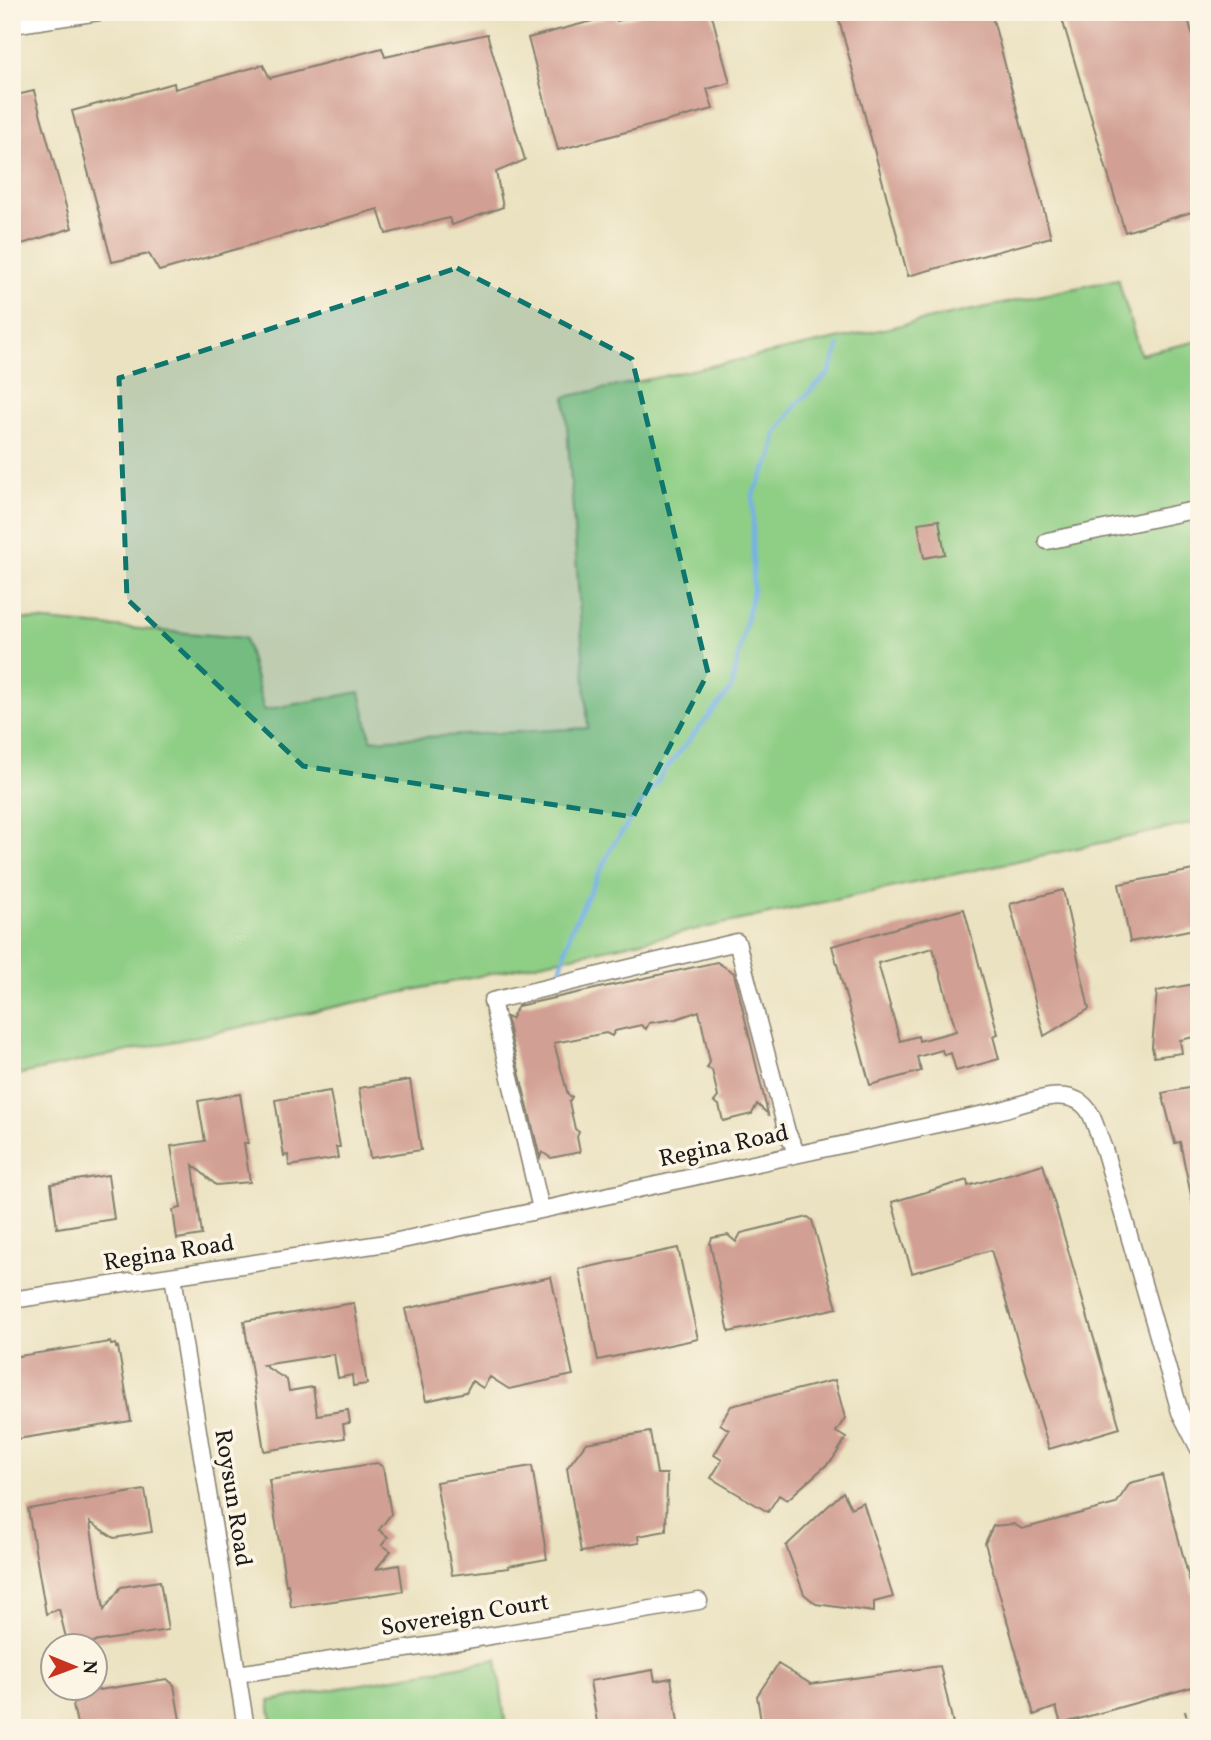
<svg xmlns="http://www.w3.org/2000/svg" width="1211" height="1740" font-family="Vollkorn,serif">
<rect width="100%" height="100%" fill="#fcf5e5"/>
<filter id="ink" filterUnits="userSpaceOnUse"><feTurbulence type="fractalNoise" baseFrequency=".0143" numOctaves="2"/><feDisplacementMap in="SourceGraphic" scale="14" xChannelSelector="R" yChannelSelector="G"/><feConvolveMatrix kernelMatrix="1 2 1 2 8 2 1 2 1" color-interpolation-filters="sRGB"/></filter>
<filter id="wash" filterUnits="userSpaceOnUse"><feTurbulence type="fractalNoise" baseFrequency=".00686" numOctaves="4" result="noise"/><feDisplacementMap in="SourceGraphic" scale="28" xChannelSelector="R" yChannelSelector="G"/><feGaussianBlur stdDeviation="1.57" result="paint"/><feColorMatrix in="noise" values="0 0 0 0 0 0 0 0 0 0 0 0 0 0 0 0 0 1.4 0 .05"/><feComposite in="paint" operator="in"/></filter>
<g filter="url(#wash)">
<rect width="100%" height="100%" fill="#ebe2c1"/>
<path fill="#8ece85" stroke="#557550" stroke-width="2" d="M1118 279 1140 354 1199 341V822L12 1076V618L245 638 264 710 360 692 371 740 588 728 565 397Z
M497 1659 506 1728H273L269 1701Z"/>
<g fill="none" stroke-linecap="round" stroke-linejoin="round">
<path stroke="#76b1e7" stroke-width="4.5" d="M560 971 571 930 613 845 665 770 731 689 753 590V494L772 457 776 434 798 403 829 373 839 346"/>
</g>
<g id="blocks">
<path fill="#d19f93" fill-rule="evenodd" d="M649 12H711L730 83 707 89 713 109 558 150 528 38 615 15 617 21Z
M837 12H991L1051 237 908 276Z
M1060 12H1186L1199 57V210L1125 232Z
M487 34 525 160 496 172 503 207 452 225 449 218 386 234 378 209 159 271 149 254 112 262 72 111 174 83 175 89 263 65 270 78 382 48 385 57Z
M34 91 72 228 19 245 12 242V96Z
M939 520 945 554 924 558 918 523Z
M1199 869V928L1130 942 1119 884Z
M1063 890 1089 1009 1044 1036 1010 904Z
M964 909 998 1034 993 1036 999 1059 956 1071 951 1053 944 1055 942 1050 917 1057 921 1071 870 1085 832 946ZM933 948 956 1031 919 1041 918 1036 900 1041 878 963Z
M717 962 734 973 768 1114 757 1104 752 1114 723 1121 719 1105 714 1102 718 1097 712 1070 707 1068 710 1062 699 1011 676 1019 649 1023 646 1029 641 1025 615 1031 612 1036 606 1033 554 1043 568 1095 572 1097 569 1102 575 1129 579 1132 577 1137 580 1152 551 1158 542 1152 540 1158 506 1017 511 1019 518 1006Z
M1199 983V1036L1180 1040 1182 1053 1154 1057 1152 1047 1157 991Z
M410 1080 421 1150 370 1158 359 1088Z
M1199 1086V1205H1193L1180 1142 1175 1143 1162 1093Z
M330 1091 340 1147H336L338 1158 289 1166 288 1155 284 1156 275 1100Z
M240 1094 248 1143H244L250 1182 216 1185 193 1165 202 1235 177 1239 173 1210 181 1208 171 1146 205 1141 198 1101Z
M1043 1164 1120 1428 1049 1449 991 1250 912 1273 892 1202 967 1180 968 1186Z
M108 1175 114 1219 57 1228 51 1184Z
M808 1217 812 1220 837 1308 729 1332 710 1243 712 1238 728 1235 736 1242 741 1233Z
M678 1248 698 1339 598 1360 579 1269Z
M551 1277 573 1375 509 1389 490 1377 483 1388 472 1381 466 1392 426 1401 405 1309Z
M354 1303 367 1384 353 1386 352 1375 338 1378 334 1354 263 1365 287 1380 289 1391 313 1387 317 1415 348 1410 350 1423 343 1424 345 1438 264 1451 244 1321Z
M110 1342 111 1345 116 1344V1348L118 1347 131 1421 17 1439 12 1410V1357Z
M835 1380 845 1418 836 1432 846 1438 833 1459 787 1500 779 1495 768 1512 711 1478 722 1460 714 1455 729 1430 720 1424 731 1406Z
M650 1432 657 1474H667L666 1531 638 1536 639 1543 581 1552 567 1468 586 1443Z
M377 1463 383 1467 391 1514 379 1530 388 1537 382 1545 391 1551 376 1569 399 1565 403 1591 291 1607 288 1584 286 1585 269 1480Z
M532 1466 547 1559 508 1566 509 1568 452 1575 436 1482Z
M1162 1475 1199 1617V1685L1061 1724 1056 1707 1034 1715 985 1543 993 1526 1014 1524 1022 1529 1116 1504 1130 1483Z
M145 1490 152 1532 114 1538 90 1522 104 1610 121 1587 160 1581 168 1630 68 1646 59 1609 46 1614 28 1509Z
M843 1492 851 1508 863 1502 893 1597 874 1602V1612L816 1604 804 1594 786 1546Z
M778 1664 811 1684 940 1666 954 1728H762L757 1696Z
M653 1670 655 1681 671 1678 679 1728H598L590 1681Z
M167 1679 174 1685 181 1726 78 1728 73 1706 81 1693Z"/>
</g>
</g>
<g filter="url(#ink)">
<use href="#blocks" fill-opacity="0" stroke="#847f6e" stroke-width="2"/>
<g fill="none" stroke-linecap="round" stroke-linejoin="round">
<g stroke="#847f6e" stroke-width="19">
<path id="minor" d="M12 25 99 12
M1047 541 1194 510 1199 513
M541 1209 492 1001 737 942 787 1132 797 1154
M173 1276 246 1728
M12 1300 393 1242 998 1111C1025 1104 1072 1081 1090 1113 1096 1124 1099 1138 1104 1149L1175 1394 1180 1412 1199 1449
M237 1674 454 1642 699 1601"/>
</g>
<path stroke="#847f6e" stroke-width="2.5" stroke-dasharray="5 5" stroke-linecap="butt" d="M1185 1711 1190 1728"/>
<use href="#minor" stroke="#fff" stroke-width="16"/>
</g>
</g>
<path fill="#0f766e" fill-opacity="0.2" stroke="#0f766e" stroke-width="5" stroke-dasharray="14 9" stroke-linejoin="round" d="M457 268 632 359 708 673 633 817 303 766 127 599 119 378Z"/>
<g text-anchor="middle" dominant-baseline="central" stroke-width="7" stroke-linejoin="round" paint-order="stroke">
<g font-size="24" fill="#1c1c1c" stroke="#fcf5e5">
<text transform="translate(724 1147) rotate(-12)">Regina Road</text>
<text transform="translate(169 1254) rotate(-9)">Regina Road</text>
<text transform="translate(232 1498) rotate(81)">Roysun Road</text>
<text transform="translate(465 1616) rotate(-9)">Sovereign Court</text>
</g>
</g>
<rect width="1211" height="1740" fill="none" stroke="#fcf5e5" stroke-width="42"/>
<g transform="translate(74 1667) rotate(91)"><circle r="33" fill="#fcf5e5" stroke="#a29e95" stroke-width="2"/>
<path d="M0-5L12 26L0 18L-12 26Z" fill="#c8321e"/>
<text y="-10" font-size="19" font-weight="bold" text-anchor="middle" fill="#1c1c1c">N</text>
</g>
</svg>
